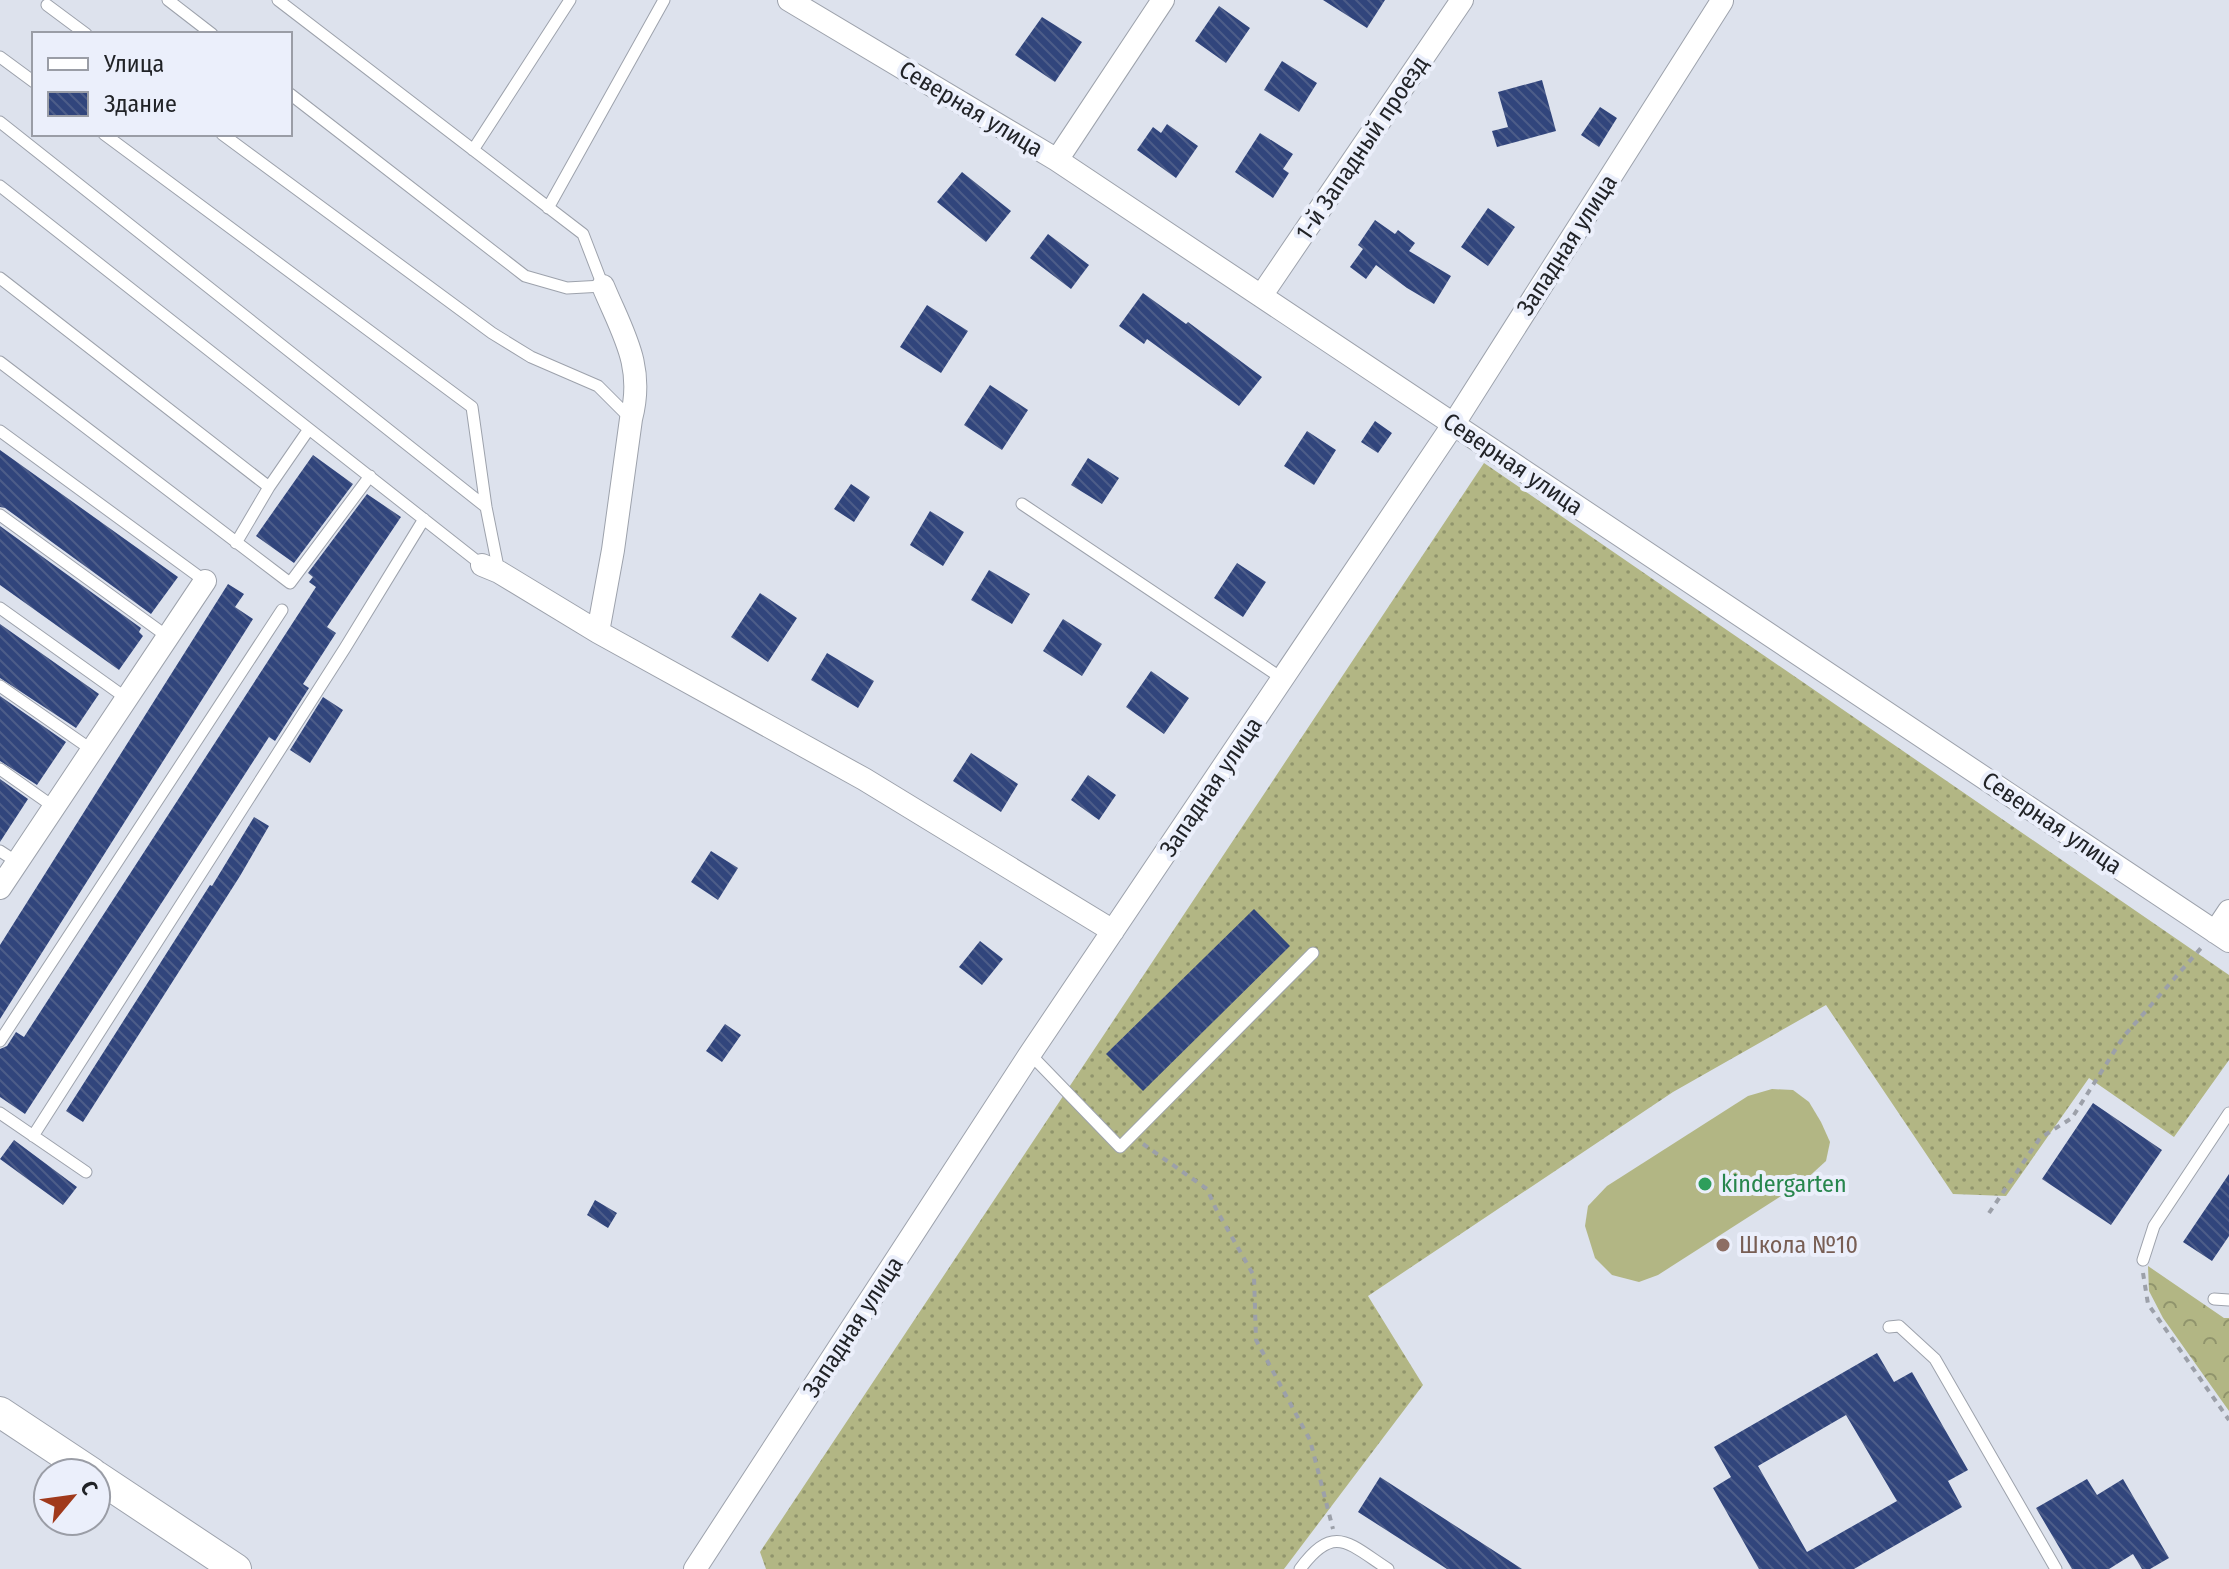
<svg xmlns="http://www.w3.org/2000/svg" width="2229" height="1569" font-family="'Fira Sans Condensed',sans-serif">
<defs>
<pattern id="grass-dots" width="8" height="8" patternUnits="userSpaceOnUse" patternTransform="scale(2)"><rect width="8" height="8" fill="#b2b684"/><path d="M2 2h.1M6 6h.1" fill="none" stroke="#90946c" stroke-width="1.8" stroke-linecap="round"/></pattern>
<pattern id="park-crowns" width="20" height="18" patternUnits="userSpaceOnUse" patternTransform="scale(2)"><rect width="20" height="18" fill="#b2b684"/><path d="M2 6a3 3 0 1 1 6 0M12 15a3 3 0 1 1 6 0" fill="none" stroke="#90946c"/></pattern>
<pattern id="building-back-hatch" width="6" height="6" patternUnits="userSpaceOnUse" patternTransform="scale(2)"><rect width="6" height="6" fill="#31457c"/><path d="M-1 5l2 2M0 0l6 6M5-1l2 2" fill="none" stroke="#4d5d89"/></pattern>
</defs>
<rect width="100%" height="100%" fill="#dde2ed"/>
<path fill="url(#grass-dots)" d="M1484 463 2229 975V1060L2174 1137 2089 1078 2006 1196 1953 1194 1826 1005 1673 1092 1368 1296 1423 1385 1284 1569H766L760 1552Z"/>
<path fill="url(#park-crowns)" d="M2148 1266 2224 1318H2229V1411L2163 1318 2149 1291Z"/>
<path fill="#b2b684" d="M1772 1089 1793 1090 1809 1102 1821 1122 1830 1142 1826 1161 1803 1182 1658 1275 1639 1282 1612 1275 1595 1258 1585 1226 1588 1206 1607 1186 1748 1096Z"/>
<path fill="url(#building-back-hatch)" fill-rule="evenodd" d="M1323 0H1385L1367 28Z
M1219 6 1250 28 1226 63 1195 41Z
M1042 17 1082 42 1055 82 1015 55Z
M1282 61 1317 83 1299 112 1264 90Z
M1542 80 1556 131 1497 147 1492 131 1508 127 1498 92Z
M1600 107 1617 118 1599 147 1581 135Z
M1167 124 1198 146 1176 178 1137 150 1153 127 1161 133Z
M1260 133 1293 154 1283 169 1289 173 1273 198 1235 172Z
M962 172 1011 211 986 242 937 202Z
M1488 208 1515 227 1488 266 1461 247Z
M1375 220 1395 234 1398 230 1415 243 1409 251 1451 276 1434 304 1407 288 1376 265 1366 279 1350 267 1363 249 1358 245Z
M1048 234 1089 265 1071 289 1030 258Z
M1143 293 1186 324 1188 322 1262 377 1239 406 1147 339 1144 344 1119 326Z
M927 305 968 331 941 373 900 347Z
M990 385 1028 410 1002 450 964 425Z
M1375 421 1392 433 1378 453 1361 442Z
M1307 431 1336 450 1314 485 1284 466Z
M0 450 178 577 151 614 5 508 0 507Z
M313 455 353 484 294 563 256 536Z
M1088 458 1119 478 1102 504 1071 485Z
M851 484 870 497 854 522 834 509Z
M367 494 401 517 327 627 336 633 303 684 309 688 275 741 269 737 25 1114 0 1097V1049L7 1046 16 1032 24 1037 316 587 309 582 313 577 308 573Z
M930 511 964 532 943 566 910 545Z
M0 526 141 628 139 632 143 636 119 670 0 585Z
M1237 563 1266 582 1243 617 1214 598Z
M989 570 1030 594 1012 624 971 600Z
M228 584 244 594 235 607 253 619 0 1019V945Z
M760 593 797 618 768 662 731 637Z
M1063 619 1102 644 1082 676 1043 651Z
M0 624 99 694 76 728 0 678Z
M827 653 874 681 858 708 811 680Z
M1151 671 1189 698 1164 734 1126 707Z
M0 696 66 742 37 785 0 761Z
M323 697 343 710 310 763 290 750Z
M971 753 1018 784 1001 812 953 781Z
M1088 775 1116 795 1099 820 1071 800Z
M0 779 28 799 0 842Z
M254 817 269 826 240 876 83 1122 66 1111 210 885 212 886Z
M711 851 738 868 718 900 691 882Z
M1254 909 1290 946 1143 1091 1106 1054Z
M980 941 1003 959 982 985 959 967Z
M725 1024 741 1035 722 1062 706 1051Z
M2093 1103 2162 1150 2111 1225 2042 1179Z
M14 1140 77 1187 63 1205 0 1159Z
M2229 1174V1236L2212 1261 2183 1242Z
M595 1200 617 1213 608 1228 587 1215Z
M1877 1353 1894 1382 1912 1372 1968 1470 1948 1481 1962 1507 1854 1569H1759L1713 1488 1731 1477 1714 1447ZM1846 1415 1897 1501 1807 1552 1758 1466Z
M1380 1477 1522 1569H1447L1358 1512Z
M2087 1479 2097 1495 2123 1479 2169 1558 2150 1569H2142L2133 1554 2109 1569H2072L2036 1508Z"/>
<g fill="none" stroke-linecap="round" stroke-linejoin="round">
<g stroke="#9da2ac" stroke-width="13">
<path id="lane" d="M168 0 212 34
M278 0 583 234 603 286 567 288 525 276 290 94
M47 5 86 34
M0 57 34 82
M0 122 486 507
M104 134 472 407 486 507 499 572
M222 134 492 333 531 357 598 386 630 418
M473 150 570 0
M0 186 482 565
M548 208 664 0
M0 278 269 487
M0 362 290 583 370 476
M0 431 205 581
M1022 504 1283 679
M0 515 168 637
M236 543 269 487 309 429
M0 608 126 698
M0 686 92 750
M0 769 54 807
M0 851 17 862
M0 1041 282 610
M1030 1054 1120 1147 1313 953
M0 1113 86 1172
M33 1136 345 648 424 519
M2143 1260 2154 1226 2229 1113
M2214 1299 2229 1300
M1889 1327 1899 1326 1935 1359 2056 1569
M1300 1569C1334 1523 1348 1543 1388 1569"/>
</g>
<g stroke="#9da2ac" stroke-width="24">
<path id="street" d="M789 0 1057 160 2229 941
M1057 160 1163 0
M1261 296 1462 0
M482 565 499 572 598 632 864 779 1113 931
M598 632 613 550 631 419C645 366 623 334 603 286
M0 888 205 581
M2215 932 2229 911
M695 1569 1030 1054 1453 425 1722 1"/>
</g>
<g stroke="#9da2ac" stroke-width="32">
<path id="secondary" d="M0 1412 92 1473
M96 1476 236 1569"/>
</g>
<path stroke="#9ca0a9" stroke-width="4" stroke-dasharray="6 6" stroke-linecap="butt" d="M1143 1144 1207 1189 1216 1209 1254 1276 1256 1340 1310 1440 1333 1529
M1989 1213 2040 1138 2072 1118 2124 1036 2201 948
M2143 1273 2148 1304 2229 1420"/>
<use href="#lane" stroke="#fff" stroke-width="11"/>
<use href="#street" stroke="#fff" stroke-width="22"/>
<use href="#secondary" stroke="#fff" stroke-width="30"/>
</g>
<circle fill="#2e9e5b" stroke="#ebeffb" stroke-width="3" cx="1705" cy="1184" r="8"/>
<circle fill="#8d6e63" stroke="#ebeffb" stroke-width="3" cx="1723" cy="1245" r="8"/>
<g text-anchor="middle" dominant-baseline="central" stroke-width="8" stroke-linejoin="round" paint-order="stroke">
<g font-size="24" fill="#212327" stroke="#ebeffb">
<text transform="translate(971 109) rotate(31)">Северная улица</text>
<text transform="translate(1362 148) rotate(-56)">1-й Западный проезд</text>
<text transform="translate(1567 245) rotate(-57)">Западная улица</text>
<text transform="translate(1513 464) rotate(34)">Северная улица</text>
<text transform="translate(1211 787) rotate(-56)">Западная улица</text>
<text transform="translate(2052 823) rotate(34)">Северная улица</text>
<text transform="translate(853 1327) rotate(-57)">Западная улица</text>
</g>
<g font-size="24" fill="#27864d" stroke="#ebeffb" text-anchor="start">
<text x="1721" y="1184">kindergarten</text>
</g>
<g font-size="24" fill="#785e54" stroke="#ebeffb" text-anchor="start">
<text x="1739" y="1245">Школа №10</text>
</g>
</g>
<rect x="32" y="32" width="260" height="104" fill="#ebeffb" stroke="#9a9da6" stroke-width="2"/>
<rect x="48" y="58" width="40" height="12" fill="#ffffff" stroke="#9a9da6" stroke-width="2"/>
<text x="104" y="72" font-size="24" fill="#212327">Улица</text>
<rect x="48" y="92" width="40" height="24" fill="url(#building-back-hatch)" stroke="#9a9da6" stroke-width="2"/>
<text x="104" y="112" font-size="24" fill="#212327">Здание</text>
<g transform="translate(72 1497) rotate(61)"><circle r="38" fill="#ebeffb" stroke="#9a9da6" stroke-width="2"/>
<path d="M0-6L14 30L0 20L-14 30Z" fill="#a0391b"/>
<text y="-12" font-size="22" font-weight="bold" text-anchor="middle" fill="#212327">С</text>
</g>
</svg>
